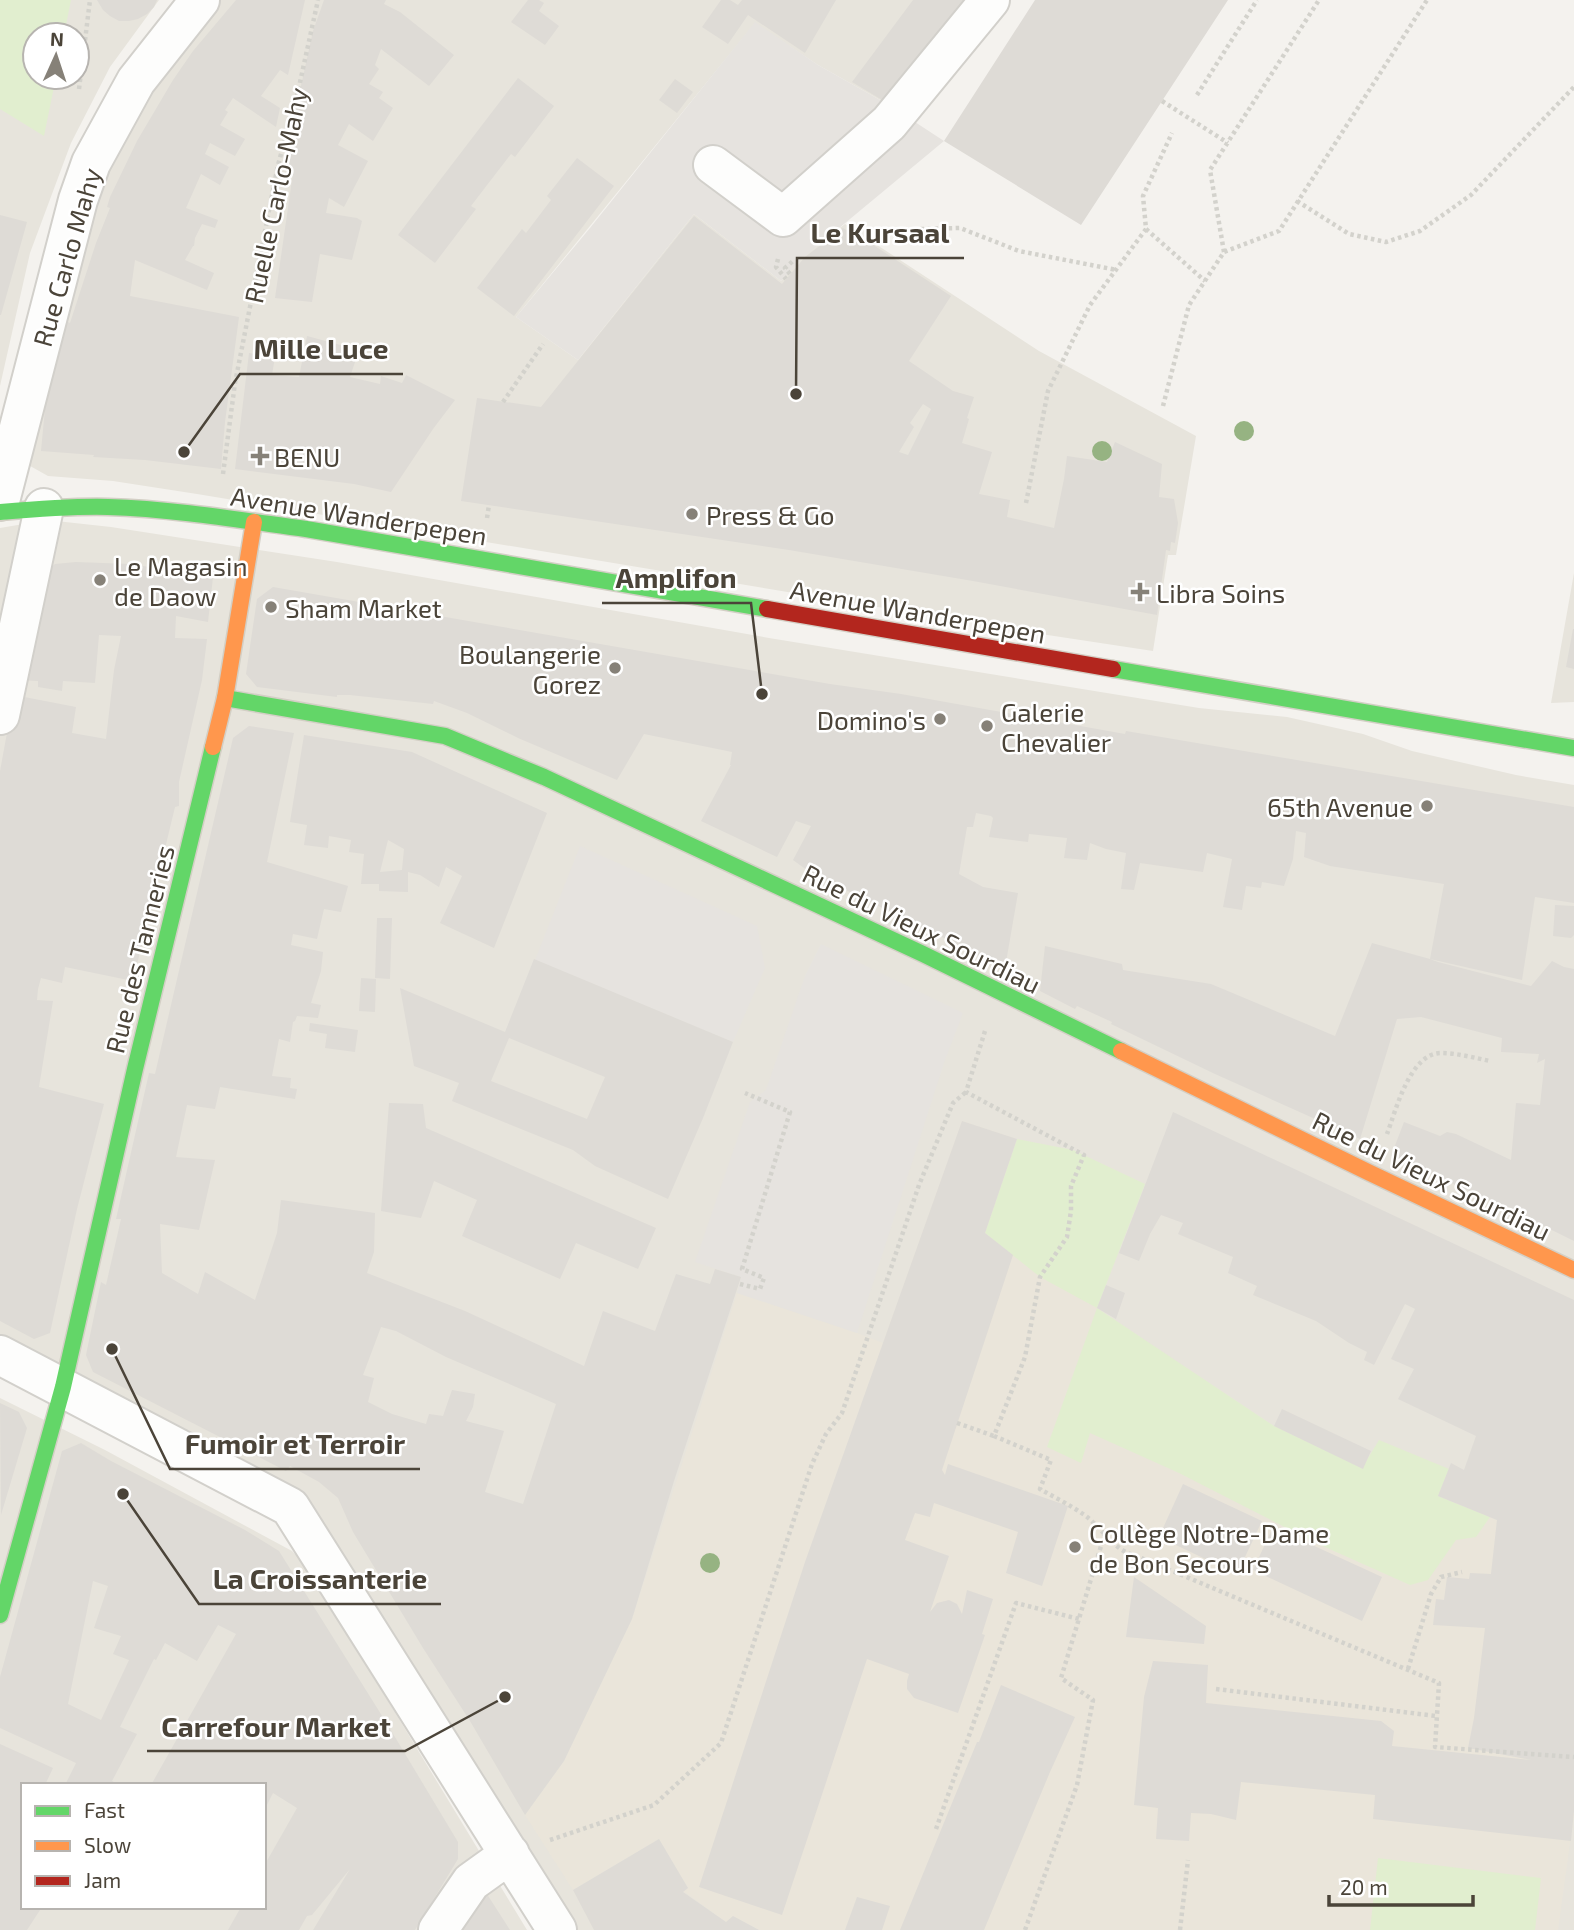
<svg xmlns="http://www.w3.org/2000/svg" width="1574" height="1930" font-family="'Exo 2',sans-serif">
<rect width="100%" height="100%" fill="#f4f2ee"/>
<path fill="#e7e4dc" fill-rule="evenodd" d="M0 0H159L110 67 71 143 30 253 0 386ZM35 35H77V77H35Z
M217 0H974L889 105 818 65 755 23 516 317 578 360 694 214 781 281 802 258 845 224 1039 351 1196 436 1176 555H1168L1153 651 1041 634 197 494 113 481 48 476 23 462 72 270 105 180 138 110Z
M47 520 111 527 337 562 769 638 1199 708 1287 717 1363 734 1412 751 1516 775 1574 785V1930H567L321 1532 0 1350V528Z
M1574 573V702L1551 703Z
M0 1398 105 1450 292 1551 305 1564 527 1930H0ZM23 1785H264V1907H23Z"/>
<path fill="#eae5da" d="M962 1121 1017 1139 1073 1150 1145 1184 1097 1308 1275 1427 1362 1468 1379 1440 1449 1469 1438 1496 1497 1520 1491 1574 1469 1579 1444 1600 1437 1599 1434 1624 1574 1634V1814L1558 1930H759L733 1916 726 1922 683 1891 688 1888 659 1839 573 1890 525 1815 564 1761 632 1619 737 1293 857 1333 883 1343Z"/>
<path fill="#e1eecf" d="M0 0H71L64 35H35V77H56L44 136 0 109Z
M1017 1139 1073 1150 1145 1184 1097 1308 1274 1426 1362 1468 1379 1440 1449 1469 1438 1496 1490 1517 1476 1537 1456 1540 1428 1580 1410 1585 1316 1543 1179 1473 1090 1433 1081 1463 1047 1447 1097 1308 1040 1277 985 1233Z
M1378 1858 1541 1878 1535 1930H1370Z"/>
<path fill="#e6e3df" d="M755 22 818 65 889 105 944 141 803 258 781 281 694 214 578 360 516 317 590 228Z
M580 846 757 926 765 968 733 1042 535 960Z
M821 944 963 1013 945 1060 857 1333 737 1293 741 1277 695 1262 750 1102 766 1090 805 976Z"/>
<path fill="#dedbd6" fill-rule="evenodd" d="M97 0H157L154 7 147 14 138 19 129 21H119L110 16 103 10Z
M236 0H305L288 75 280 70 261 96 280 108 276 127 233 98 225 110 228 112 220 125 245 139 235 156 210 143 205 154 229 167 220 185 201 174 186 208 218 220 215 228 202 224 195 238 194 246H193L185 260 214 273 207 290 135 260 130 296 239 317 225 422 221 469 145 460 93 457 94 455 41 451 48 377 68 322 70 323 96 243 110 208 107 207 110 197 137 141 173 80 193 51Z
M324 0H386L384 4 400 12 454 55 429 86 381 49 375 65 379 69 369 84 383 92 379 98 393 108 373 141 349 124 338 145 368 161 344 207 329 198 326 213 357 218 362 221 352 260 320 254 312 302 275 298 293 173 283 168 313 31Z
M528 0H539L544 3 539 11 559 26 545 45 511 22Z
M721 0H730L738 5 742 0H836L805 53 748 15 728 44 702 27Z
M913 0H970L887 103 852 82Z
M1035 0H1228L1081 225 944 141Z
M518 78 554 106 515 157 511 154 484 189 471 206 476 209 435 263 398 235Z
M675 79 693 92 677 113 659 100Z
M577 158 614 186 514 316 477 288 522 229 526 233 551 200 547 196Z
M0 215 27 222 1 315H0Z
M694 216 782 284 805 257 843 228 851 233 852 231 951 296 909 361 953 391 974 397 967 418 969 419 962 443 992 452 979 494 1010 500 1007 517 1054 528 1064 479 1067 456 1107 462 1115 442 1162 464 1159 497 1174 499 1178 523 1175 543 1171 542 1170 551 1166 550 1157 615 973 581 789 550 461 501 477 398 541 407ZM923 404 931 409 908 455 899 452 914 427 910 423Z
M307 336 359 350 350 377 380 384 381 376 402 383 406 375 455 400 433 429 391 492 354 484 235 469 249 353 275 357 272 375 299 377Z
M76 562 130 564 213 577 208 622 176 616 175 638 207 639 202 680 179 782V806L175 807 133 981 65 967 62 983 41 978 38 989 37 1000 53 1001 39 1087 104 1104 77 1209 50 1333 34 1339 0 1321V771L14 695 76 707 72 733 106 739 114 670 121 636 99 635 95 683 63 681 62 691 38 687V681L17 680 40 576 55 564Z
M273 587 830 684 901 694 1125 734 1126 731 1574 807V903L1535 897 1522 980 1430 959 1438 962 1531 986 1552 961 1564 967 1574 969V1241L1503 1206 1391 1156 1404 1122 1440 1136 1447 1132 1456 1134 1511 1160 1516 1103 1540 1105 1545 1059 1537 1063 1539 1054 1501 1052 1502 1038 1421 1017 1397 1019 1360 1139 1215 1074 1111 1024 1112 1022 1077 1006 1075 1009 1040 991 1045 946 1122 964 1123 970 1211 984 1335 1036 1372 943 1430 959 1444 884 1330 866 1304 857 1306 833 1296 831 1293 859 1284 886 1262 882 1261 888 1246 886 1242 910 1223 907 1232 859 1207 853 1203 872 1140 863 1134 890 1121 889 1126 853 1106 849 1090 843 1087 860 1064 858 1067 838 1029 834 1028 842 989 837 993 818 991 816 976 813 973 827H967L959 874 983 887 1018 893 1005 968 811 873 793 860 811 826 796 821 777 857 701 821 731 765H730L732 752 644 734 617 780 518 738 467 713 434 701 433 704 350 695H337V697L257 687 246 674 257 599Z
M1573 629H1574V669L1566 667Z
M249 726 294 733 267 862 348 886 341 912 324 909 317 939 293 934 291 945 323 952 321 971 311 1003 321 1005 318 1018 297 1016 295 1021 293 1022 290 1042 279 1039 272 1076 291 1078 290 1088 297 1089 295 1099 220 1087 215 1109 187 1105 176 1157 215 1160 199 1230 160 1224 162 1273 198 1294 205 1272 255 1300 277 1233 281 1200 375 1213 374 1252 367 1273 465 1311 584 1366 603 1311 655 1331 676 1274 710 1284 715 1269 741 1277 674 1481 632 1619 564 1761 525 1815 470 1721 423 1648 353 1532 338 1498 319 1482 290 1466 286 1471 93 1372 86 1355 101 1282 106 1285 121 1219H116L149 1073 155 1074 233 738ZM381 1327 396 1331 446 1357 556 1404 523 1504 485 1492 504 1431 466 1421 473 1407 475 1394 452 1390 443 1416 429 1414 426 1424 392 1414 368 1402 374 1378 363 1375Z
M304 735 412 752 547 813 494 948 440 923 462 876 446 867 439 887 420 875 408 872V892L379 891V884H361L364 854 349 852 351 840 329 836 328 848 304 845 307 825 290 822ZM388 840 404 849 402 870 380 872Z
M1555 905 1574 906V935L1571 938 1553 936Z
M377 918H392L390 979 375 978Z
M534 959 733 1042 703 1118 668 1199 595 1166 573 1150 452 1101 459 1083 414 1066 400 988 505 1032ZM509 1038 605 1077 587 1119 491 1081Z
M361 978 376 979 375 1012 359 1011Z
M310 1023 358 1030 355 1052 325 1048 327 1034 309 1031Z
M389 1103 423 1104 426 1128 656 1228 638 1269 576 1243 560 1279 462 1236 477 1200 434 1181 421 1218 381 1211Z
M1173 1112 1574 1300V1811L1571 1841 1373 1819 1375 1795 1241 1782 1236 1820 1211 1814 1191 1813 1189 1841 1156 1839 1158 1808 1134 1805 1144 1697 1153 1661 1208 1665 1206 1703 1381 1721 1394 1731 1392 1746 1532 1760 1468 1748 1474 1718 1485 1628 1433 1625 1436 1599 1444 1600 1447 1577 1469 1579 1470 1573 1491 1574 1497 1520 1438 1496 1451 1463 1464 1470 1476 1436 1398 1399 1414 1369 1391 1359 1415 1309 1405 1304 1374 1365 1364 1360 1367 1352 1349 1343 1316 1321 1253 1295 1257 1286 1228 1273 1233 1257 1178 1234 1183 1223 1161 1215 1150 1234 1139 1261 1119 1253Z
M962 1121 1017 1139 985 1233 1013 1255 942 1470 945 1475 948 1464 1068 1506 1042 1586 1006 1573 1018 1532 934 1503 930 1517 915 1513 905 1540 949 1556 930 1612 937 1603 949 1600 957 1604 962 1614 967 1590 993 1599 982 1634 985 1635 958 1713 914 1698 907 1689V1681L909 1674 867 1659 782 1915 699 1887 805 1562Z
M1106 1285 1125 1293 1116 1319 1097 1308Z
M0 1403 19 1412 27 1428 1 1515Z
M1282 1409 1371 1451 1363 1469 1274 1426Z
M81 1443 111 1461 245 1530 279 1551 389 1727 458 1842V1859L415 1930H313L350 1869 312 1915 307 1916 299 1930H228L241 1907H264V1866L297 1808 273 1793 264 1811V1785H151L236 1634 218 1625 197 1661 165 1643 156 1660 154 1659 120 1727 137 1734 112 1781 120 1785H65L76 1763 0 1728V1677L62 1451ZM93 1581 108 1586 94 1628 121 1636 113 1654 129 1660 101 1720 68 1704Z
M1183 1484 1262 1521 1237 1574 1159 1537Z
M1273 1527 1382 1577 1362 1621 1253 1570Z
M1134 1577 1206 1626 1204 1644 1126 1637Z
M1001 1685 1075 1717 1050 1772 984 1930H900L977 1742H979Z
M0 1744 53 1768 45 1785H23V1907H42L27 1930H0Z
M659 1839 688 1888 683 1892 726 1922 733 1916 759 1930H594L573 1890Z
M485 1891 510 1930H459Z
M857 1897 890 1906 882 1930H845Z"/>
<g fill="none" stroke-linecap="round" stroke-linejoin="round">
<g stroke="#d2d0cb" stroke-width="42">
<path id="street" d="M713 165 783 217 889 123 990 0
M0 501 78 200 91 163 136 81 200 0
M0 715 44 508
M0 1355 290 1507 557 1930
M438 1930 471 1882 510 1854"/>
</g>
<g stroke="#d3cfc5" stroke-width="19">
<path id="fast" d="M0 512C36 509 72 506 108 507 174 509 240 520 306 529L767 609
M1113 669 1574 748
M225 698 445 736 544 777 923 954 1121 1051
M0 1615 63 1387 135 1069 213 747"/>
</g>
<g stroke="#d3cfc5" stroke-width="19">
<path id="slow" d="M213 747 225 698 254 522
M1121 1051 1370 1173 1574 1270"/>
</g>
<g stroke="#d3cfc5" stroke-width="19">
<path id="jam" d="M767 609 1113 669"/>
</g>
<path stroke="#d3d2cc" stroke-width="4.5" stroke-dasharray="3.5 3.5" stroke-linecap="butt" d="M79 89 90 0
M1197 95 1257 0
M1162 101 1228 143
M1297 201 1349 234 1386 242 1420 231 1471 195 1574 87
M1146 229 1205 281
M914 231 920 229 960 228 1019 251 1117 270
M1224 252 1210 170 1319 0
M778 259 776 267 786 279
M790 274 785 268 793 261
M503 402 543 344
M1163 406 1189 305 1224 252 1279 231 1427 0
M223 474 235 383 278 165 297 96 318 0
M1026 503 1048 391 1090 305 1146 229 1143 196 1172 133
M487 518 489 505
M985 1031 966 1092 1084 1155 1071 1186V1211L1067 1237 1040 1277 1025 1357 994 1436 1051 1460 1040 1489C1054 1497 1070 1505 1083 1514 1101 1526 1114 1551 1134 1555L1439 1683 1435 1747 1574 1757
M1387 1134C1396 1110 1410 1053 1441 1053 1457 1053 1475 1058 1490 1061
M740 1284 760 1289 764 1278 742 1269 790 1112 745 1093
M957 1423 994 1436
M1408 1669 1431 1594 1441 1577 1462 1572
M1216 1689 1436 1716
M936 1829 1016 1603 1079 1619
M550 1840 654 1805 721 1743 812 1464 826 1434 842 1413 919 1185 953 1103 966 1092
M1025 1930 1077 1785 1093 1700 1061 1678 1105 1533
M1180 1930 1188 1860"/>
<use href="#street" stroke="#fdfdfc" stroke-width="38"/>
<use href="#fast" stroke="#63d668" stroke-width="16"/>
<use href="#slow" stroke="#ff974d" stroke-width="16"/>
<use href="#jam" stroke="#b3261e" stroke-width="16"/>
</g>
<g fill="#96b382">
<circle cx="1244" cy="431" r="10"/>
<circle cx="1102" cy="451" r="10"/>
<circle cx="710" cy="1563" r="10"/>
</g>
<g fill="#868178" stroke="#fff" stroke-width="2.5">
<path d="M256.5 445.5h7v7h7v7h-7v7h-7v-7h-7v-7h7z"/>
<circle cx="692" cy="514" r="7"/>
<circle cx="100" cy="580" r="7"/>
<path d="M1136.5 581.5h7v7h7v7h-7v7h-7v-7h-7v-7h7z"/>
<circle cx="271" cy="607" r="7"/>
<circle cx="615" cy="668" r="7"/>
<circle cx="940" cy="719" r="7"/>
<circle cx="987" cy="726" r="7"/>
<circle cx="1427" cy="806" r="7"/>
<circle cx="1075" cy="1547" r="7"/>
</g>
<g text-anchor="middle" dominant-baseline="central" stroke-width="5" stroke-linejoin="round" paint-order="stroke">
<g font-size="26" fill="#4b4439" stroke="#fff">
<text transform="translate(275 195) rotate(-78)">Ruelle Carlo-Mahy</text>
<text transform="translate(66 257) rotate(-74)">Rue Carlo Mahy</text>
<text transform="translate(359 515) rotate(9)">Avenue Wanderpepen</text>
<text transform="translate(918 611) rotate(10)">Avenue Wanderpepen</text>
<text transform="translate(922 928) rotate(26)">Rue du Vieux Sourdiau</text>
<text transform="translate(139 949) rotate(-76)">Rue des Tanneries</text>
<text transform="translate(1432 1175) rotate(26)">Rue du Vieux Sourdiau</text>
</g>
<g font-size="26" fill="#4b4439" stroke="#fff" text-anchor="start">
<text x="274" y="456">BENU</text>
<text x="706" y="514">Press &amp; Go</text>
<text x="114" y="565">Le Magasin<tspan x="114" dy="30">de Daow</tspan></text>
<text x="1156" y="592">Libra Soins</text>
<text x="285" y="607">Sham Market</text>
<text x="601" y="653" text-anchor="end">Boulangerie<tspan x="601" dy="30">Gorez</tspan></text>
<text x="1001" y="711">Galerie<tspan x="1001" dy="30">Chevalier</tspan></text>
<text x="926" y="719" text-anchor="end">Domino's</text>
<text x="1413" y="806" text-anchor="end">65th Avenue</text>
<text x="1089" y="1532">Collège Notre-Dame<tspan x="1089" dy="30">de Bon Secours</tspan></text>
</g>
</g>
<path fill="none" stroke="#4b4439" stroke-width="2.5" d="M796 394L797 258H964M184 452L240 374H403M762 694L751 603H602M112 1349L170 1469H420M123 1494L199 1604H441M505 1697L405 1751H147"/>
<g fill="#4b4439" stroke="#fff" stroke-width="2.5">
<circle cx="796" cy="394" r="7"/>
<circle cx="184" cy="452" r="7"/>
<circle cx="762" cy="694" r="7"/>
<circle cx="112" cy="1349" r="7"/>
<circle cx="123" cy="1494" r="7"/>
<circle cx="505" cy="1697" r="7"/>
</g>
<g font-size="28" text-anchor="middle" font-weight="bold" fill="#4b4439" stroke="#fff" stroke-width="5" stroke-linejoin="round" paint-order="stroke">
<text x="880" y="243">Le Kursaal</text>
<text x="321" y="359">Mille Luce</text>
<text x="676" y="588">Amplifon</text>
<text x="295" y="1454">Fumoir et Terroir</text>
<text x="320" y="1589">La Croissanterie</text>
<text x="276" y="1737">Carrefour Market</text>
</g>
<rect x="21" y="1783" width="245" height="126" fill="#ffffff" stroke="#b7b4b0" stroke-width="2"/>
<rect x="35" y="1806" width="35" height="10" fill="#63d668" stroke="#b7b4b0" stroke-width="2"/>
<text x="84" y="1818" font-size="21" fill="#4b4439">Fast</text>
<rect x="35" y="1841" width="35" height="10" fill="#ff974d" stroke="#b7b4b0" stroke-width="2"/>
<text x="84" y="1853" font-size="21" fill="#4b4439">Slow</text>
<rect x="35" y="1876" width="35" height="10" fill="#b3261e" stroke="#b7b4b0" stroke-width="2"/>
<text x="84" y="1888" font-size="21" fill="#4b4439">Jam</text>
<g transform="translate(56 56) rotate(3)"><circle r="33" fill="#ffffff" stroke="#b7b4b0" stroke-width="2"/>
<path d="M0-5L12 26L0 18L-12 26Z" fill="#868178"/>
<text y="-10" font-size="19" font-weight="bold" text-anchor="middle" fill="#4b4439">N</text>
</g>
<path d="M1329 1895v10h144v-10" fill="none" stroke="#4b4439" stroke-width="3.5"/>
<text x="1340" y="1895" font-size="21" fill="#4b4439" stroke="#ffffff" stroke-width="5" paint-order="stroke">20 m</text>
</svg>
